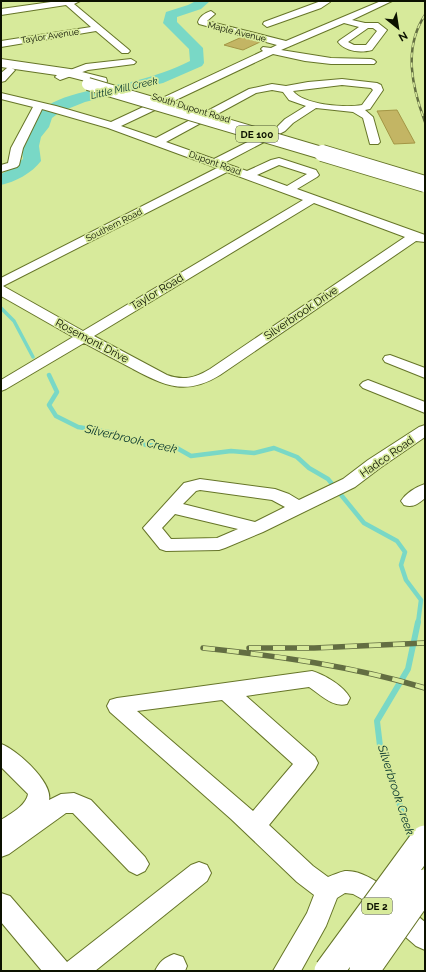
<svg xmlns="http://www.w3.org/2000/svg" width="426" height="972" font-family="Raleway,sans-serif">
<rect width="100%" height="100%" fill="#d7ea9b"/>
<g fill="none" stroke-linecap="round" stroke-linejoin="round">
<path stroke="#79d8c6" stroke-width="3.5" d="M1 308 14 321 33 357"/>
<path stroke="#79d8c6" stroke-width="4.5" d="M49 375 57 392 49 405 56 416 78 427 114 433 146 445 175 447 191 456 231 451 254 453 274 448 297 457 309 468 328 479 364 523 397 541 405 552 401 565 406 580 421 600 418 623"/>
<path stroke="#79d8c6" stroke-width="6" d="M413 840 406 827 392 777 380 746 377 721 408 669 418 622"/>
<path fill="#79d8c6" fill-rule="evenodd" d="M196 1H210L201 9 177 17V22L203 48 204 63 202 66 163 83 85 102 60 112 52 118 49 127 41 137 39 146 41 161C32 173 15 182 1 185V174L9 170 23 159C21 140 24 141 33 126 36 122 36 116 40 112 57 93 110 87 135 81 154 76 172 70 190 61L189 49 163 23 166 12 188 5Z"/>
</g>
<path fill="#c3b564" stroke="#a49645" d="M242 37 260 42 243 50 224 45Z
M397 110 415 143 394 144 377 111Z"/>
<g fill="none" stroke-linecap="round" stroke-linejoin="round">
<g stroke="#667528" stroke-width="2">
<path id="minor" d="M58 1H80L74 4 128 49 130 51 128 53H122L96 31 1 47V41L91 27 66 5 1 15V9Z
M321 1 330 2 321 8 270 26 267 27 263 24 264 22Z
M381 1H392L352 20 365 23H378L387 30 372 50C361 53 346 52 338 42L340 40 359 27 344 23 281 50 331 58 371 59 374 60 376 62 374 64H331L305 61 273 54 121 126 156 138 249 89 272 84 286 86 308 82 342 79 377 83 381 85 383 90 370 109 365 110 373 117 380 142 378 144H370L363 118 353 112 316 108 293 123 285 131 224 163 247 171 271 160 279 158 316 170 319 175 317 177 297 189 425 235V242L416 241 220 375C186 396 165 386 133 369 117 360 100 352 84 343L6 389 1 391V380L73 337 1 296V278L217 168 108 128 42 109 23 148 19 165 17 167 1 172V165L8 163 11 148 33 107 1 99V93L56 106 111 122 263 51 261 49 263 47 271 48 277 45 199 24 198 22C200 16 205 13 211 11L215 14 207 21 286 41ZM368 28H373L377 31 366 45H354L348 42ZM342 85 371 88 373 90 362 105C345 108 304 105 293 91ZM272 90 283 92 289 100 306 106 285 119 277 127 214 159 166 142 256 93ZM279 165 307 174 287 186 257 175ZM227 172 303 200 83 331 3 286ZM314 203 405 237 210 369C195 378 183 381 167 375L94 336Z
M131 59 136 62 134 64 88 70 60 80 55 77 57 75 86 64Z
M10 67 15 70 5 81 1 82V73L7 68Z
M390 355 425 368V378L385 362 383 359 385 356Z
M368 380 425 402V413L363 388 360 385 363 382Z
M425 425V437L380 468 355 487 263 532 225 548 219 550 166 551 160 549 143 528 184 483 200 479 275 489 289 494 299 500 343 479 368 460 419 427ZM200 490 272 500 285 507 255 522 183 504 196 491ZM175 514 238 529 217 538 171 539 162 528Z
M425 484V498C418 504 413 508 404 505L401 501C406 493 416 487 425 484Z
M312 671C325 675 344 686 350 698L347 704C333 708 321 695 309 687L246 696 315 757 318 763 315 769 269 825 313 866 328 877C333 875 340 872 345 871 372 869 406 906 425 922V950L416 946 362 899 353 894 345 893 337 898 326 926 301 971H273L307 913 314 895 297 882 231 819 110 712 107 706 110 700 117 698ZM222 700 293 764 253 811 137 711Z
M1 744C16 749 53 782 49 800L61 794 74 793 91 800 145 857 149 864 145 871 137 875 129 871 73 813H66L9 854 1 857V820C10 814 26 806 28 794L1 767Z
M199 862 207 865 211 873 207 881 95 971H42L1 922V893L10 896 67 962 191 865Z
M174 954 183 957 187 966 185 971H155C160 961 164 958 174 954Z"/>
</g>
<g stroke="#667528" stroke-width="2">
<path id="major" d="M1 59 70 69 106 78 107 81 106 84 101 85 70 77 1 67Z"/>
</g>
<use href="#minor" fill="#fff" fill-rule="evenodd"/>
<use href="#major" fill="#fff" fill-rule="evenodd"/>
<g stroke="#636e42" stroke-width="2.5">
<path id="rail-far1" d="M425 15C403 48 412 87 425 122"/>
</g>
<g stroke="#636e42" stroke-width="5.5">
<path id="rail" d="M203 648C278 656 352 666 425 688
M249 648H314L425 643"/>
</g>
<use href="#rail-far1" stroke="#d7ea9b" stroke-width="1.5" stroke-dasharray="5" stroke-linecap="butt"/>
<use href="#rail" stroke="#d7ea9b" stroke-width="4" stroke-dasharray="12" stroke-linecap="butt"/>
<g stroke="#667528" stroke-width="14" stroke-linecap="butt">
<path id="major-bridge-far2" d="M88 84 325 154"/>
</g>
<g stroke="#667528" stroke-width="18" stroke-linecap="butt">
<path id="major-bridge-far1" d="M322 153 425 184"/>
</g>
<g stroke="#667528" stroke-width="31" stroke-linecap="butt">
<path id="major-bridge" d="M329 971 425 840
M364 971 425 884"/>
</g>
<use href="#major-bridge-far2" stroke="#fff" stroke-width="12"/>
<use href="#major-bridge-far1" stroke="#fff" stroke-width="16"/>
<use href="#major-bridge" stroke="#fff" stroke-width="29"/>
</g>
<g text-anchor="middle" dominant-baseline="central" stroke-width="3.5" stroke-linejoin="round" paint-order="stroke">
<g font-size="9" fill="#0c1100" stroke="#d7ea9b">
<text transform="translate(237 32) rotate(14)">Maple Avenue</text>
<text transform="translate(50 36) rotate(-9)">Taylor Avenue</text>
<text transform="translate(191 108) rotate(17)">South Dupont Road</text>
<text transform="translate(215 163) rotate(20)">Dupont Road</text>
<text transform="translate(114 225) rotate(-27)">Southern Road</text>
</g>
<g font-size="10" font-style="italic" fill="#03332b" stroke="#d7ea9b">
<text transform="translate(124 88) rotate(-13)">Little Mill Creek</text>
</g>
<g fill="#d7ea9b" stroke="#49522e" stroke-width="1">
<rect x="236" y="126" width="42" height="16" rx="3"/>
<rect x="362" y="898" width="30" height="16" rx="3"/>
</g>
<g font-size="10" font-weight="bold" fill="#0c1100">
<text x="257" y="134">DE 100</text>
<text x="377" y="906">DE 2</text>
</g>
<g font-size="11" fill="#0c1100" stroke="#d7ea9b">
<text transform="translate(157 292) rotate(-31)">Taylor Road</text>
<text transform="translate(301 313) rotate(-34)">Silverbrook Drive</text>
<text transform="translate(92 341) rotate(28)">Rosemont Drive</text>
<text transform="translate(387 457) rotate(-35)">Hadco Road</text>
</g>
<g font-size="12" font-style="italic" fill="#03332b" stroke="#d7ea9b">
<text transform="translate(131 439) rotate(13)">Silverbrook Creek</text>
<text transform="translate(396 790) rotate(72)">Silverbrook Creek</text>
</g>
</g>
<rect width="426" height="972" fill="none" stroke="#0c1100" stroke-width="4"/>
<g transform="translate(398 28) rotate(150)" stroke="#d7ea9b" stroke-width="3" paint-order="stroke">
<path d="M0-3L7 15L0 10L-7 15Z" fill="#0c1100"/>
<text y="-6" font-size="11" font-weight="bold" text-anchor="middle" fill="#0c1100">N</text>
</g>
</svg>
